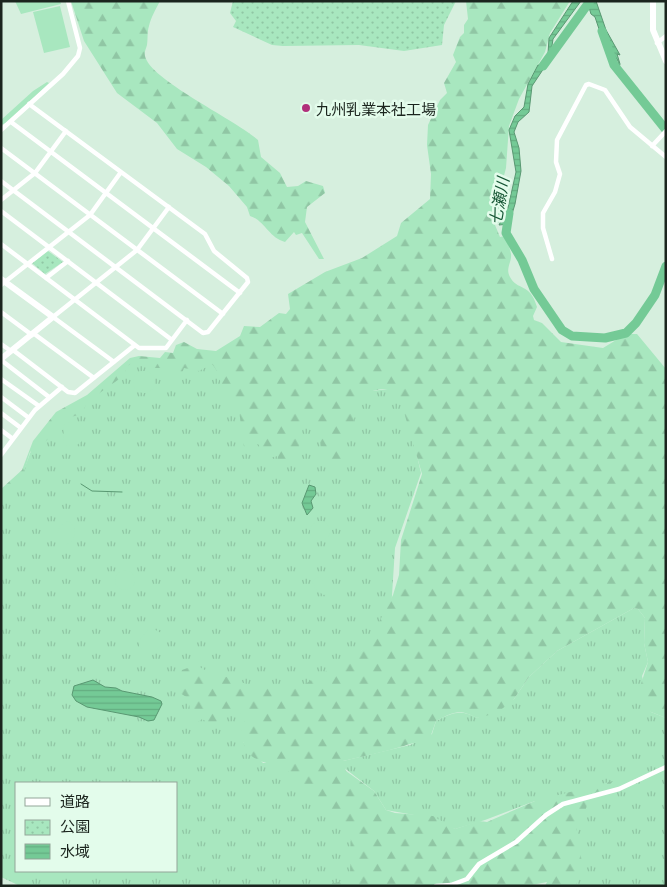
<svg xmlns="http://www.w3.org/2000/svg" width="667" height="887" font-family="Literata,'Noto Sans JP',serif">
<defs>
<pattern id="grass-tufts" width="24" height="20" patternUnits="userSpaceOnUse" patternTransform="scale(1.25)"><rect width="24" height="20" fill="#a8e7bf"/><path d="M3 7l-1-3M5 7V3M7 7l1-3M15 17l-1-3M17 17v-4M19 17l1-3" fill="none" stroke="#90c6a4"/></pattern>
<pattern id="forest-firs" width="22" height="20" patternUnits="userSpaceOnUse" patternTransform="scale(1.25)"><rect width="22" height="20" fill="#a8e7bf"/><path d="M5 1l3.5 6h-7zM16 11l3.5 6h-7z" fill="#90c6a4"/></pattern>
<pattern id="park-dots" width="8" height="8" patternUnits="userSpaceOnUse" patternTransform="scale(1.25)"><rect width="8" height="8" fill="#a8e7bf"/><path d="M2 2h.1M6 6h.1" fill="none" stroke="#90c6a4" stroke-width="1.8" stroke-linecap="round"/></pattern>
<pattern id="water-rules" width="6" height="5" patternUnits="userSpaceOnUse" patternTransform="scale(1.25)"><rect width="6" height="5" fill="#74ca96"/><path d="M0 2.5h6" fill="none" stroke="#64ad81"/></pattern>
</defs>
<rect width="100%" height="100%" fill="#d6efde"/>
<path fill="url(#grass-tufts)" fill-rule="evenodd" d="M47 82 49 83 8 122 1 125V120L33 91Z
M184 351 298 403 350 393 401 388 421 473 395 548 391 611 375 636 355 658 254 714 243 742 263 763H292L358 831 353 886H20L1 877V491L24 470 32 448 47 427 132 361 150 362ZM16 783H176V871H16Z
M634 608 638 609 645 618 644 643 648 662 642 676 651 712 666 718V886H574L535 801 485 820 455 829 420 816 386 810 374 791 343 767V761L410 745 432 734 436 721C452 713 461 709 477 718L514 699 529 677 557 651Z"/>
<path fill="url(#forest-firs)" d="M71 1H160C156 9 151 17 149 26 147 32 148 39 147 45 146 49 144 52 145 56 150 80 236 120 258 140L261 157 280 173 287 187 298 186 306 181 323 186 325 193 307 207 305 222 324 259H319L302 233 296 235 294 232 285 242C269 238 264 220 250 216L247 207 229 186 206 167 177 149 157 123 117 93 84 41Z
M466 1H570L550 33 545 52 519 99 509 126 506 168 500 191 502 210 499 222 495 225 500 237 505 236C507 242 510 248 511 254 512 263 505 268 510 277 517 291 530 282 537 307L533 316 534 320 542 323 561 342 603 348 626 334H637L666 369V718L651 712 645 704 641 684 648 662 644 643 645 618 638 609 634 608 557 651 529 677 514 699 497 713 477 718C459 708 453 712 436 721L430 738C418 744 413 742 404 746 384 752 363 756 343 761L346 771 374 791 386 810 395 813 433 816 455 829 479 821 487 822 535 801 613 781 606 789 591 794 583 817 576 825 582 863 576 886H545L547 882 527 886H317L325 880 335 883 350 879 351 832C340 823 325 815 315 804 306 795 301 781 292 774 272 758 249 769 242 738 241 729 242 723 248 717L247 714 226 713 221 720 211 724 202 719 198 722 191 715 188 698 175 690 182 670 196 665 212 674 232 678 248 685 276 688 291 684H305L321 675 345 657 361 651 374 632 393 595 399 575 401 540 422 474 399 395C381 384 375 391 356 397L353 434 348 440 336 443V446L345 447 348 454 344 457 345 462 339 465 332 464 328 458 326 449 321 446 315 414 305 413C301 433 302 462 281 470L277 463 278 456 268 458 258 444H255L251 454 247 455C240 440 242 422 238 406 213 396 228 383 212 364L199 371 184 368 182 373H166L163 368H153L133 362 125 368 126 373 122 377 87 402 82 414 64 419 52 428 47 440 30 452 21 482 1 495V489L22 470 33 441 56 412 87 395 130 358 139 356 160 358 165 352 173 353 176 345 184 342 197 349 216 351 240 336 244 326 260 327 279 313 286 314 290 309 288 294 325 272 362 258 397 236 401 223 430 199 431 174 427 145 428 125 440 100 447 93 444 83 456 62 453 55 460 37 464 33V25L468 19Z"/>
<path fill="url(#park-dots)" d="M233 1H456L444 25 442 45 404 51 359 45 283 46 272 45 233 27 236 21 230 13Z
M48 251 63 262 45 274 32 263Z"/>
<path fill="#a8e7bf" d="M15 1H60L61 4 21 14Z
M60 6 70 47 44 53 33 12Z
M133 382a11 11 0 1 1 22 0a11 11 0 1 1-22 0Z
M68 422 80 423 85 429 82 441 77 445 67 446 63 443 64 425Z
M68 521 74 526C77 537 72 547 60 544L57 532 61 525Z
M310 531a10 10 0 1 1 20 0a10 10 0 1 1-20 0Z
M115 580a10 10 0 1 1 20 0a10 10 0 1 1-20 0Z
M317 577 329 578 335 586 332 593 324 595 317 591 312 582Z
M152 628 161 633 163 643 157 649H142L139 646 140 640 148 629Z"/>
<path fill="url(#water-rules)" stroke="#599872" d="M573 1H581L553 39 550 59 532 86 529 112 518 122 514 132 519 148 521 171 515 204 509 224 499 225 508 208 516 172 509 130 515 116 524 107 528 84 538 65H543L548 54 549 38Z
M587 1H596L606 30 620 55 617 54 620 64 619 68 623 74 616 70 620 78 612 68 618 65V61L600 32 595 17 591 14Z
M309 485 315 487 316 494 311 501 313 508 307 515 302 503Z
M93 680 105 687 116 688 122 691 152 697 161 701 162 704 154 720 148 721 139 717 87 707 76 701 72 695 74 686Z"/>
<g fill="none" stroke-linecap="round" stroke-linejoin="round">
<path stroke="#599872" stroke-width="1" d="M81 484 92 491 122 492"/>
<path stroke="#74ca96" stroke-width="9" d="M602 31 614 65 666 130
M543 66 590 1
M509 213 506 233 522 260 534 289 562 330 572 336 605 338 626 333 636 323 655 295 666 266"/>
<path stroke="#fff" stroke-width="4.5" d="M657 43 666 36
M11 122 240 293
M1 130 63 74 78 56 80 48 68 1
M652 146 666 131
M1 148 223 314
M1 181 203 333 208 332 248 282 247 278 214 251 205 234 29 104
M1 200 35 173 66 131
M1 211 172 340
M1 244 139 348H166L187 320
M552 259 543 228V213L555 192 560 174 556 162 557 140 586 85 589 84 605 90 630 127 666 157
M46 278 68 261
M1 285 90 215 121 172
M1 312 32 335
M33 333 94 378
M1 344 11 351
M13 350 68 392 75 393 135 345
M1 360 49 397
M114 362 53 317 137 250 169 207
M1 379 39 406
M1 397 29 418
M1 413 21 428
M1 430 13 439
M1 455 35 410 62 387
M436 886 451 885 467 879 479 864 516 842 546 815 563 804 619 789 666 767"/>
<path stroke="#fff" stroke-width="6" d="M653 1V30L666 61
M1 279 53 317 1 359"/>
</g>
<circle fill="#b1307b" stroke="#e3fceb" stroke-width="2" cx="306" cy="108" r="5"/>
<g text-anchor="middle" dominant-baseline="central" stroke-width="5" stroke-linejoin="round" paint-order="stroke">
<g font-size="15" fill="#1b251e" stroke="#e3fceb" text-anchor="start">
<text x="316" y="108">九州乳業本社工場</text>
</g>
<g font-size="16" font-style="italic" fill="#155634" stroke="#e3fceb">
<text transform="translate(498 201) rotate(-80)">七瀬川</text>
</g>
</g>
<rect width="667" height="887" fill="none" stroke="#1b251e" stroke-width="5"/>
<rect x="15" y="782" width="162" height="90" fill="#e3fceb" stroke="#93a699"/>
<rect x="25" y="798" width="25" height="8" fill="#ffffff" stroke="#93a699"/>
<text x="60" y="807" font-size="15" fill="#1b251e">道路</text>
<rect x="25" y="820" width="25" height="15" fill="url(#park-dots)" stroke="#93a699"/>
<text x="60" y="832" font-size="15" fill="#1b251e">公園</text>
<rect x="25" y="844" width="25" height="15" fill="url(#water-rules)" stroke="#93a699"/>
<text x="60" y="857" font-size="15" fill="#1b251e">水域</text>
</svg>
